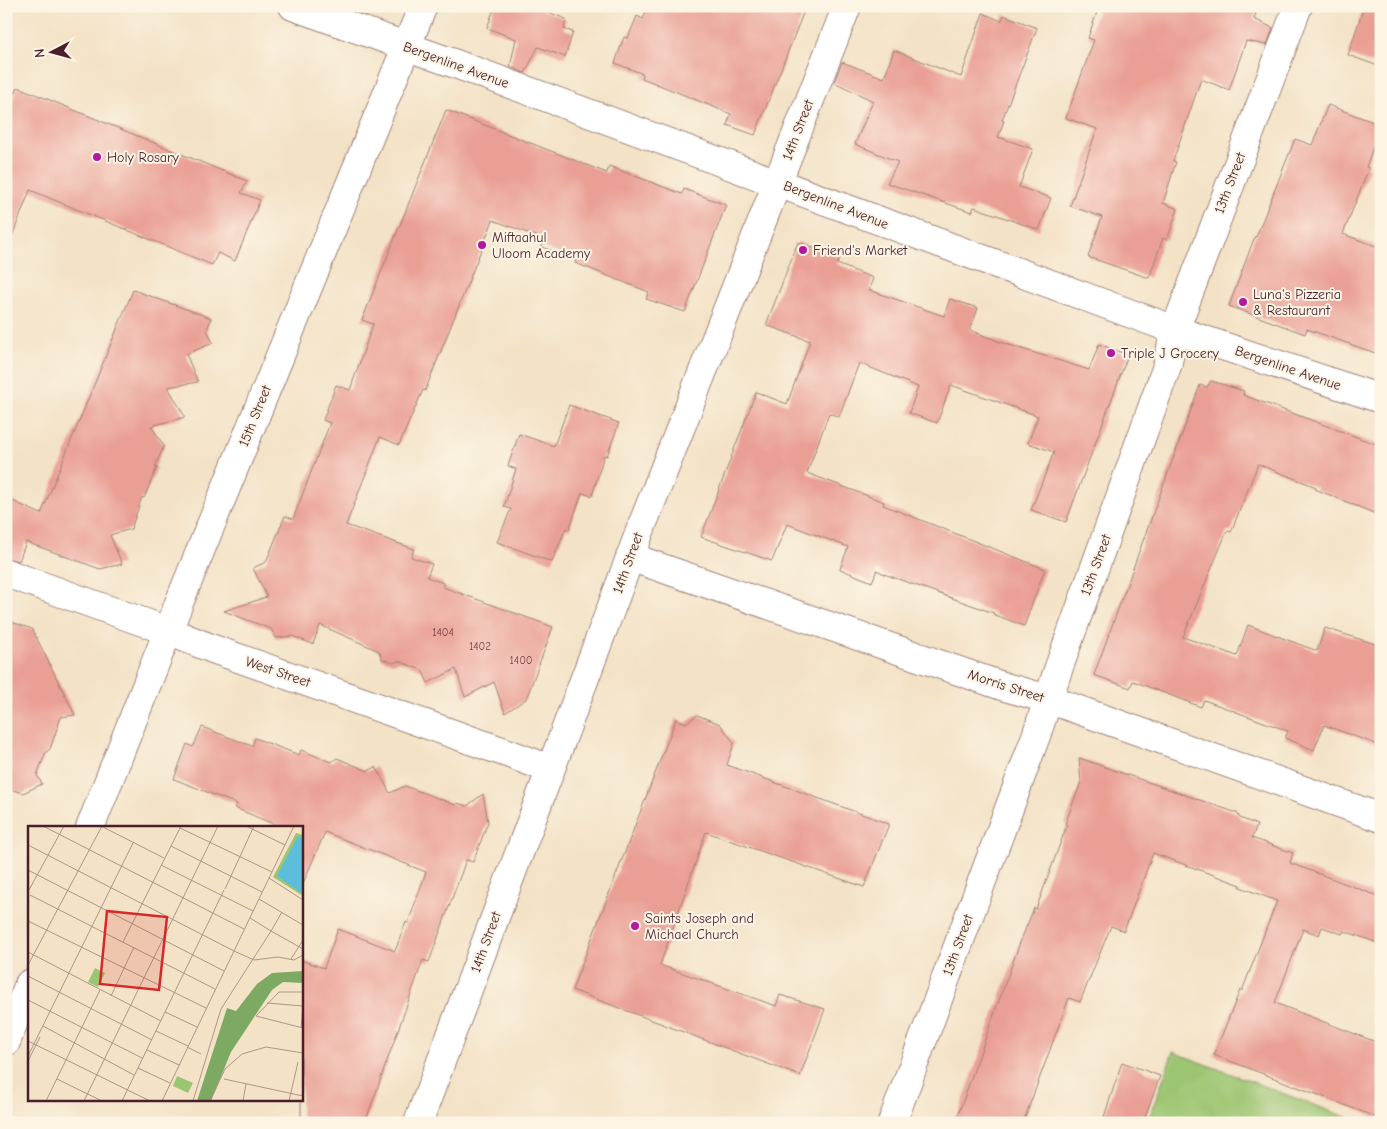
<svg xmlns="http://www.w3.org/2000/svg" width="1387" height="1129" font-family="'Comic Neue',sans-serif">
<rect width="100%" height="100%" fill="#fcf5e5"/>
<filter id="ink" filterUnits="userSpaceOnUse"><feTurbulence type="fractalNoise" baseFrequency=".02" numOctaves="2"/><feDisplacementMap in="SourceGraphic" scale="10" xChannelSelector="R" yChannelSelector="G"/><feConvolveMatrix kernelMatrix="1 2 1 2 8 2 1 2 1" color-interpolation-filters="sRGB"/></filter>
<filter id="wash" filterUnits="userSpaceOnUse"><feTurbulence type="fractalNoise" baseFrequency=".0096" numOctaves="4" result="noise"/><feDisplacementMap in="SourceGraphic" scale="20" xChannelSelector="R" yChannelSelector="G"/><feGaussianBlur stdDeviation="1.12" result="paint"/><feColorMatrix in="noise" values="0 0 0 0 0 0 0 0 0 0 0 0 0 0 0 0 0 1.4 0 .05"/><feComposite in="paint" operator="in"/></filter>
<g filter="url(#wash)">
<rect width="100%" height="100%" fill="#f3e2c6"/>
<path fill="#9cc571" stroke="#73724e" d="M1173 1052 1362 1123H1147Z"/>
<g id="blocks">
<path fill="#ea9f94" d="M495 6H532L566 19 564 29 573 32 565 57 538 47 525 73 510 67 516 39 487 28Z
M648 6H806L755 135 727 125 731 114 642 78 643 74 615 63 624 37 628 38 637 16 643 19Z
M1099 6H1258L1254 19 1273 28 1267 45 1246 41 1229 90 1201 79 1173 161 1176 162 1163 203 1178 209 1167 240 1163 238 1149 278 1088 257 1102 217 1070 206 1097 129 1066 118 1094 40 1088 38Z
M1364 6H1381V67L1348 55Z
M983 13 1001 21 1004 15 1037 28 1002 120 1004 121 998 137 1033 149 1019 187 1051 198 1039 230 974 207 972 212 887 183 898 162 855 144 873 101 834 82 842 62 884 78 894 50 961 77Z
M18 87 247 181 241 193 260 200 235 261 218 253 212 265 30 190 8 247 6 246V113Z
M1328 105 1381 125 1366 167 1369 168 1343 234 1381 248V355L1307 329 1305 334 1229 306 1255 236 1256 237 1295 139 1312 145Z
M446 110 607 173 609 166 682 194 684 189 726 205 685 312 646 299 649 292 575 263 576 260 542 247 544 239 493 220 425 391 423 390 399 445 380 437 346 525 414 549 411 557 432 564 427 577 443 583V587L553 627 526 699 505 713 494 682 465 697 456 669 428 683 422 670 399 661 393 663 382 659 379 651 320 625 313 644 292 636 276 638 271 629 224 611 267 597 253 568 266 562 285 516 293 519 330 423 323 420 336 385 350 390 373 324 362 320Z
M798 242 840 258 837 264 873 278 869 290 944 316 950 299 978 308 970 330 1000 342 1089 370 1099 344 1128 355 1066 522 1031 510 1054 452 1028 443 1038 416 951 385 937 423 909 413 918 387 859 363 839 417 829 413 807 473 884 502 883 505 1045 569 1024 626 993 614 994 613 884 574 877 570 872 582 840 569 848 547 787 524 772 561 701 537 756 392 787 404 810 341 766 325Z
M133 290 211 318 207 330 213 343 186 354 198 382 168 387 185 417 151 426 164 446 155 467H157L144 498 142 497 131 529 110 535 122 564 100 569 26 542 19 561 6 558V498L41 514Z
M1211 381 1244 391 1243 395 1381 446V516L1315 489 1316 487 1258 464 1231 532 1227 531 1183 637 1237 656 1248 625 1317 651 1325 628 1381 646V746L1324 725 1314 750 1285 738 1288 731 1204 700 1201 707 1133 681 1130 688 1094 675 1200 385 1207 387Z
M569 405 619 423 607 456 604 455 592 496 582 493 569 530 566 528 552 562 497 542 511 509 504 507 516 469 508 466 519 434 554 446Z
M6 620 32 629 75 715 61 717 50 749 46 752 37 775 42 784 23 793 6 788Z
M697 715 720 724 734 743 727 765 889 824 864 887 706 832 660 965 776 1006 780 995 825 1009 800 1076 572 990 676 719 686 723Z
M202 727 252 746 255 738 299 755 301 750 331 762 337 758 368 771 376 767 390 793 405 786 456 805 457 803 467 806 483 794 488 822 473 862 466 860 429 962 423 960 365 1123H301V960L324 968 338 929 395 951 406 922 408 923 426 872 325 832 301 888V828H283L235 808 237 804 174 779 187 744 193 747Z
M1079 758 1237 813 1240 818 1257 825 1252 838 1293 853 1290 863 1381 897V944L1344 931 1342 934 1322 927 1319 935 1303 929 1275 1003 1381 1044V1119L1214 1055 1240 990 1242 991 1277 901 1240 887 1241 885 1153 853 1124 931 1111 926 1080 1002 1069 998 1023 1123H955L1019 945 1034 908 1036 909 1067 825 1065 824 1081 782Z
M1122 1062 1160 1076 1143 1123H1102Z"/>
</g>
</g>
<g filter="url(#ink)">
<use href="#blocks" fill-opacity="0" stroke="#9e8078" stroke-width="1"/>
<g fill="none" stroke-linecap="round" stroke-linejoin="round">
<g stroke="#9e8078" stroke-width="30">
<path id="minor" d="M293 6 453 63 1175 330 1381 399
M630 557 1005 687 1048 699 1381 818
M6 573 168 631 213 649 510 754 550 769
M90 828 181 598 423 6
M6 1042 29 984
M418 1123 643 523 847 6
M892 1123 1036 736 1058 670 1167 366 1175 330 1298 6"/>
</g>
<use href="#minor" stroke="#fff" stroke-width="28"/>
</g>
</g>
<g fill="#b5179e" stroke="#fcf5e5" stroke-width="2">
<circle cx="97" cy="157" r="5"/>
<circle cx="482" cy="245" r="5"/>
<circle cx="803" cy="250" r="5"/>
<circle cx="1243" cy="302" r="5"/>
<circle cx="1111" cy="353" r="5"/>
<circle cx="635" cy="926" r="5"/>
</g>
<g text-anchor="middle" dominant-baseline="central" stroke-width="4" stroke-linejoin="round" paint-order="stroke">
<g font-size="11" fill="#723f45">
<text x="443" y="632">1404</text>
<text x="480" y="646">1402</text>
<text x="521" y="660">1400</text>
</g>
<g font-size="14" fill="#4a1f2b" stroke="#fcf5e5">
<text transform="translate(456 65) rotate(20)">Bergenline Avenue</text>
<text transform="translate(798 130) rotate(-69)">14th Street</text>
<text transform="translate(1230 183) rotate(-69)">13th Street</text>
<text transform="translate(836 205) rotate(21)">Bergenline Avenue</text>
<text transform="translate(1288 368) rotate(19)">Bergenline Avenue</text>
<text transform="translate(255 416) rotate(-68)">15th Street</text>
<text transform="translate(628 563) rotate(-70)">14th Street</text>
<text transform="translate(1096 565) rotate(-70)">13th Street</text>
<text transform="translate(278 672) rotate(19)">West Street</text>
<text transform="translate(1006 686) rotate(18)">Morris Street</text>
<text transform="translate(486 942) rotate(-70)">14th Street</text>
<text transform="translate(958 945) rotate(-70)">13th Street</text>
</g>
<g font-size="14" fill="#4a1f2b" stroke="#fcf5e5" text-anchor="start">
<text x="107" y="157">Holy Rosary</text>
<text x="492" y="237">Miftaahul<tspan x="492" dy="16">Uloom Academy</tspan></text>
<text x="813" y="250">Friend's Market</text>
<text x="1253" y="294">Luna's Pizzeria<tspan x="1253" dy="16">&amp; Restaurant</tspan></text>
<text x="1121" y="353">Triple J Grocery</text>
<text x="645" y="918">Saints Joseph and<tspan x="645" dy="16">Michael Church</tspan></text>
</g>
</g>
<g transform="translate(28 826)">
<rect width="275" height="275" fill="#f3e2c6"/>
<path d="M268 7 275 9V70L245 51ZM67 142 77 147 70 161 60 156ZM149 250 165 257 160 267 145 260Z" fill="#9cc571"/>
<path d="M275 145V157L255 156 244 164 203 226 183 275H169L199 182 208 185 229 158 244 147Z" fill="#7daa63"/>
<path d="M270 10 275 12V68L249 50Z" fill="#5cbedb"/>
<path fill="none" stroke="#af9488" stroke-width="1" d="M15 0 216 103M73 0 136 32M218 0 257 19M152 2 244 46M0 19 206 125M143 20 234 66M133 39 225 85M0 44 196 145M0 51V82M241 52 275 74M197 63 226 0M1 64 36 0M2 69 187 163M231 73 275 99M254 86 243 105 275 123M0 95 178 182M95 116 153 0M206 125 226 134M0 126 133 195M263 133 275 114M226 134 250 131 266 134 275 129M0 139 74 0M0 150 124 214M275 166H251L228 190 275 202M83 170 106 121M0 174 114 232M239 177 275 180M137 186 169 201M15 200 106 249M273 202 275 181M128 205 160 220M0 215 122 275M159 221 173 228M119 224 151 239M0 230 105 17M0 235 12 211M110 242 142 257M29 253 74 275M196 253 275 270M18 275 72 164M56 275 190 0M94 275 196 64M134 275 266 0M165 275 193 183 243 105 222 92M182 275 197 243 214 228 238 221 275 227M215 275 218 258M261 275 270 236"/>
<path fill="#d62828" fill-opacity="0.15" stroke="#d62828" stroke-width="2.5" d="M79 85 139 91 131 164 72 158Z"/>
<rect width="275" height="275" fill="none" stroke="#4a1f2b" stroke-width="2.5"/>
</g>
<rect width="1387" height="1129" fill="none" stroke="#fcf5e5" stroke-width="25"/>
<g transform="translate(52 52) rotate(264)" stroke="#fcf5e5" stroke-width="4" paint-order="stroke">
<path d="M0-4L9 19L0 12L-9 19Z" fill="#4a1f2b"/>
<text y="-8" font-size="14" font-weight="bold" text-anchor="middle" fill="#4a1f2b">N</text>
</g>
</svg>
